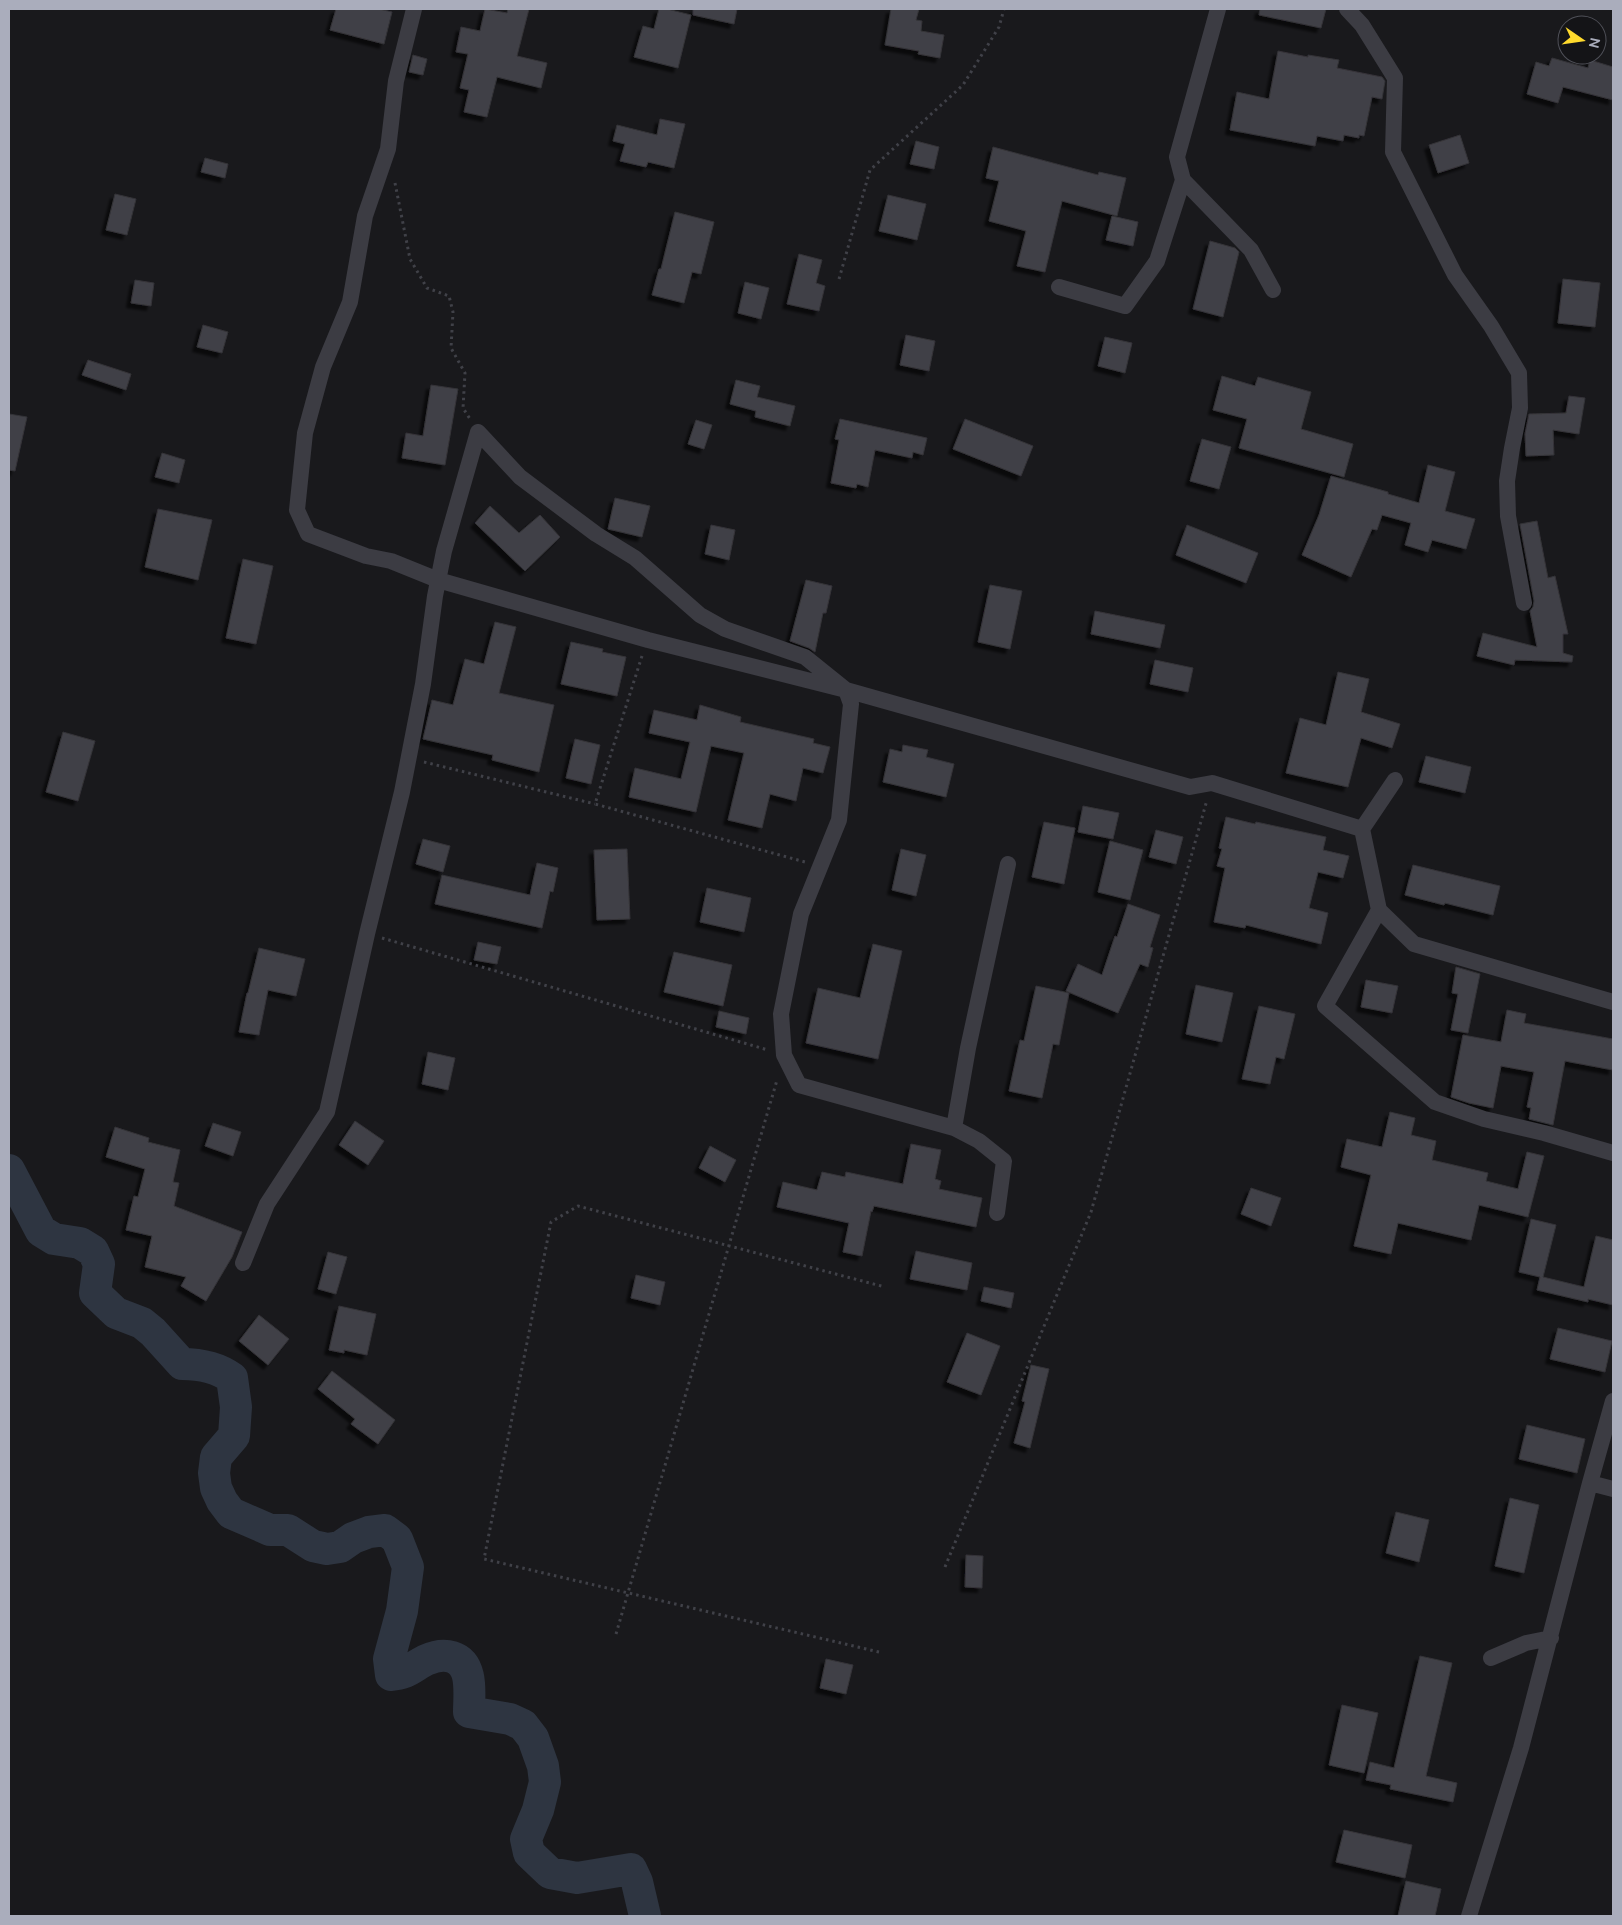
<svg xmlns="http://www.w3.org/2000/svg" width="1622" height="1925" font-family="Ubuntu,sans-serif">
<defs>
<filter id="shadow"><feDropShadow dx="-4.5" dy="4.5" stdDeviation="1" flood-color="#0009"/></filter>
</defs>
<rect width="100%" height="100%" fill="#19191c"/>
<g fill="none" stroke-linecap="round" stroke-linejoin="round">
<path stroke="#2e3541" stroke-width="32" d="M9 1170 41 1231 54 1239 80 1243 93 1251 99 1264 95 1293 116 1313 142 1323 153 1332 182 1364C200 1364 217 1367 232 1378L236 1407 234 1436 216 1457 214 1473 216 1488 222 1501 231 1513 270 1530H288L313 1546 327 1549 340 1547 353 1538 369 1532 385 1530 397 1539 408 1567 402 1611 389 1659 391 1675C408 1674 412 1667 426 1660 435 1656 443 1654 452 1657 474 1664 469 1694 469 1712L510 1719 523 1725 533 1738 543 1766 545 1782 538 1810 526 1839 529 1853 550 1873 577 1878 631 1869 637 1882 645 1916"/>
</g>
<path fill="#414146" stroke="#343338" filter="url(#shadow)" d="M336 9H379L392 12 384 44 330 30Z
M485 9 507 13 508 9H529L517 56 547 63 541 88 497 77 487 117 464 112 469 90 460 88 468 54 456 52 461 27 480 31Z
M659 9H667L691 15 678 68 634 57 643 26 654 29Z
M693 9H737L734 24 693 15Z
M891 9H919L916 20 922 21 921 31 944 35 940 58 918 54 919 51 885 45Z
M1260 9H1326L1321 28 1259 15Z
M1278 51 1308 57V55L1339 60 1337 68 1382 77 1385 81 1382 99 1372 97 1364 136 1359 135V138L1344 135 1343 141 1317 136 1315 146 1230 130 1237 92 1269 99Z
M413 55 427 59 423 75 409 72Z
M1552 58 1588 68 1590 60 1613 67V100L1563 87 1558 103 1527 94 1536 62 1549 66Z
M660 119 685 124 674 168 648 162 646 167 620 161 625 144 613 141 617 125 657 135Z
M1460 135 1469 163 1438 173 1429 145Z
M916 141 939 147 934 169 910 164Z
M993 147 1098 175 1099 172 1126 178 1117 216 1062 201 1045 272 1017 266 1026 231 989 221 999 181 986 178Z
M205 158 228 164 225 178 201 172Z
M115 194 136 199 127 235 106 230Z
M888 195 926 204 917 240 879 231Z
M675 212 714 222 701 274 692 272 684 303 652 295 659 269H661Z
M1112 216 1138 222 1133 246 1106 240Z
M1210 241 1235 248 1239 252 1223 317 1193 309Z
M799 254 822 260 816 283 825 286 819 311 787 304Z
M1563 279 1600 283 1595 327 1558 323Z
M135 280 154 283 151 306 131 303Z
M745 282 769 288 761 319 738 313Z
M203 325 228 332 222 353 197 347Z
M906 335 935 341 929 371 900 365Z
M1105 337 1132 343 1125 373 1098 366Z
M88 360 131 374 126 390 82 375Z
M1222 376 1255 386 1258 377 1311 392 1301 429 1353 444 1344 477 1239 448 1247 419 1213 410Z
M736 380 760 386 757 397 795 406 790 426 755 417 756 411 730 404Z
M431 385 458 389 445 465 402 458 406 433 423 436Z
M1569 396 1585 398 1579 434 1553 430 1554 455 1526 456 1525 434 1529 414 1566 413Z
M9 414 27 417 15 471 9 470Z
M840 419 927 438 923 455 913 452 912 458 875 450 868 487 857 484 856 488 831 483 839 440 835 439Z
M965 419 1033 446 1021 476 953 449Z
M696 420 712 425 704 449 688 444Z
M1202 439 1231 447 1219 489 1190 481Z
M162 453 185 460 179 483 155 477Z
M1428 465 1455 472 1445 511 1475 519 1466 549 1432 540 1428 552 1405 545 1411 523 1382 515 1377 530 1372 529 1351 577 1302 555 1319 515 1331 476 1388 492V494L1419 503Z
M615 498 650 506 642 537 608 529Z
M490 506 519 533 540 515 560 537 525 571 475 523Z
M158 509 212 520 198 580 145 567Z
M1537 521 1548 578 1555 576 1568 634H1563V653L1573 656 1572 662 1515 660 1514 665 1477 656 1483 633 1537 647 1530 611 1533 607 1534 601 1520 524Z
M711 525 735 530 729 560 705 554Z
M1187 525 1258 553 1246 583 1176 555Z
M243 559 273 566 256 644 226 638Z
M806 580 832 586 826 613H823L815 652 809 648 790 641Z
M990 585 1022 591 1010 649 978 642Z
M1095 611 1165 625 1160 648 1091 634Z
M495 622 516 627 499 693 554 705 539 772 492 760 493 755 423 739 432 700 453 705 465 659 484 664Z
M571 642 603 649 602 652 626 657 617 696 561 684Z
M1155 660 1193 668 1188 692 1150 684Z
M1338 672 1369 679 1361 712 1400 724 1392 748 1361 738 1348 787 1286 773 1300 718 1326 725Z
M700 705 741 717 740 722 814 739 813 743 830 747 823 773 803 768 796 801 770 794 762 828 728 820 744 753 711 746 696 812 629 797 635 768 681 779 690 742 649 733 654 710 697 720Z
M63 732 95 741 78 801 46 792Z
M575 739 600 745 591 784 566 778Z
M903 745 928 750 926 757 954 764 946 797 883 782 890 749 902 752Z
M1426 756 1471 767 1465 793 1419 782Z
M1083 806 1119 813 1113 839 1078 832Z
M1226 817 1255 824 1256 822 1326 837 1323 850 1349 856 1343 878 1318 872 1309 908 1328 913 1321 944 1246 925 1245 928 1214 922 1225 868 1217 866 1222 849 1219 848Z
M1044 822 1075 828 1064 884 1032 877Z
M1156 830 1183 837 1176 864 1149 857Z
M423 839 450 846 443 872 416 864Z
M1110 841 1143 850 1130 900 1098 892Z
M627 849 630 919 597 920 594 850Z
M901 849 926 855 916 896 892 890Z
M537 863 558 868 553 892 550 891 542 928 435 904 442 875 530 895Z
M1413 865 1500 886 1493 915 1445 903 1444 905 1405 895Z
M707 888 751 898 744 932 700 922Z
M1128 904 1160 915 1150 947 1153 948 1148 967 1140 964 1118 1013 1066 991 1078 964 1102 975 1115 936 1117 937Z
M478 942 501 947 497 964 474 960Z
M873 944 902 951 878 1059 806 1043 818 988 860 998Z
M259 948 305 959 296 996 268 990 259 1035 239 1032 247 993H248Z
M674 952 732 965 723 1006 664 992Z
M1456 967 1480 974 1468 1033 1451 1030 1458 994 1452 993Z
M1366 980 1398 986 1392 1013 1361 1007Z
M1196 985 1233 993 1222 1042 1186 1034Z
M1036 986 1069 993 1059 1045 1053 1044 1042 1098 1009 1091 1020 1040 1024 1041Z
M1259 1006 1295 1014 1284 1059 1276 1057 1270 1084 1242 1079Z
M1507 1010 1526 1014 1524 1023 1613 1039V1070L1565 1061 1553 1125 1529 1119 1531 1108 1527 1107 1534 1072 1501 1066 1493 1108 1469 1103 1451 1097 1463 1035 1501 1042Z
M719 1011 749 1018 746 1034 716 1027Z
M428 1052 455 1058 448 1090 422 1084Z
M1390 1112 1415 1118 1411 1135 1436 1141 1432 1160 1488 1173 1486 1181 1518 1189 1527 1152 1544 1156 1528 1217 1479 1205 1471 1240 1398 1223 1391 1254 1354 1246 1371 1175 1341 1167 1347 1139 1382 1147Z
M355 1121 384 1141 368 1165 339 1145Z
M213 1123 241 1132 233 1156 205 1146Z
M115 1127 149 1138 148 1142 180 1150 173 1182 179 1183 174 1206 242 1232 232 1257 206 1301 181 1286 186 1277 145 1267 152 1236 126 1230 134 1196 138 1197 145 1169 106 1157Z
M911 1144 941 1150 935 1179 941 1181 939 1189 982 1198 976 1227 874 1206 872 1212 871 1211 862 1256 843 1252 849 1223 777 1207 783 1182 817 1190 822 1172 845 1177 846 1172 903 1184Z
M710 1146 736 1160 725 1182 699 1168Z
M1251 1188 1281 1198 1271 1226 1241 1214Z
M1531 1219 1556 1225 1543 1277 1584 1287 1596 1236 1613 1240V1305L1588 1299V1302L1537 1290 1540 1277 1519 1272Z
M916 1251 972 1263 967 1290 910 1279Z
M328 1252 347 1257 336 1294 318 1289Z
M636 1275 665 1282 660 1305 631 1298Z
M984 1287 1014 1293 1011 1308 981 1301Z
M339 1306 376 1314 367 1355 344 1350V1353L329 1350Z
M259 1315 289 1339 268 1365 239 1341Z
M1558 1328 1612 1341 1605 1372 1550 1359Z
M967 1333 1000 1346 981 1395 947 1382Z
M1031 1365 1049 1369 1030 1448 1014 1443 1025 1402 1022 1401Z
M332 1371 395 1420 378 1444 351 1424 355 1419 318 1389Z
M1527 1425 1585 1439 1577 1473 1519 1459Z
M1510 1498 1539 1505 1524 1573 1495 1566Z
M1396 1512 1429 1520 1419 1562 1386 1553Z
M966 1555 983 1556 982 1588 965 1587Z
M1420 1656 1452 1663 1426 1776 1457 1783 1453 1802 1390 1789 1391 1785 1366 1780 1370 1762 1394 1768Z
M826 1659 853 1665 846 1694 820 1688Z
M1342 1705 1378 1713 1364 1773 1329 1765Z
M1344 1830 1412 1845 1405 1878 1336 1862Z
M1406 1881 1441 1889 1435 1916H1398Z"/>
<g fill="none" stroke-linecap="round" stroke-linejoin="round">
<path stroke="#404148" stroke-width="3" stroke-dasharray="2.5 4" stroke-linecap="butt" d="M395 183 410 259 427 288 449 296 453 312 451 348 465 373 463 408 470 419
M839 279 870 170 963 85 999 27 1004 9
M642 656 595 804 805 862
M424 762 595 804
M382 938 768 1050
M945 1567 1091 1212 1207 800
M616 1634 777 1080
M879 1652 484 1559 551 1222 578 1206 885 1287"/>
<path stroke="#3c3c43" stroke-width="16" d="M414 9 396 81 388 149 365 216 350 302 323 367 305 433 297 510 308 534 366 556 391 561 438 580 648 640 846 690 1190 787 1212 783 1362 829
M1218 9 1177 157 1183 180 1251 250 1273 290
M1347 9 1362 25 1395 78 1393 152 1455 275 1491 326 1519 373 1520 408 1512 448 1507 481 1508 516 1524 603
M1059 287 1125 306 1157 261 1183 180
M478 432 520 477 596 534 635 558 700 615 725 629 805 657 846 690 851 704 839 820 801 914 781 1014 784 1055 799 1085 954 1128 979 1141 1004 1161 997 1213
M1395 780 1362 829 1379 910 1325 1006 1435 1102 1484 1119 1544 1133 1613 1153
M1379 910 1414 944 1613 1002
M954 1128 968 1048 1008 864
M243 1263 267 1204 327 1112 367 934 402 792 423 684 435 596 444 551 478 432
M1590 1483 1613 1489
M1491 1658 1526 1643 1551 1638
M1469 1916 1521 1748 1590 1483 1613 1401"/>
</g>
<rect width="1622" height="1925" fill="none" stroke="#aaadbc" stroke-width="20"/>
<g transform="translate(1582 40) rotate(103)"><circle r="24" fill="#141417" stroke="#505159"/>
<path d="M0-4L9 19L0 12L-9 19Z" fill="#ffda2d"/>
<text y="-8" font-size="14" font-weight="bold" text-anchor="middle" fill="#aaadbc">N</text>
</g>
</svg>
